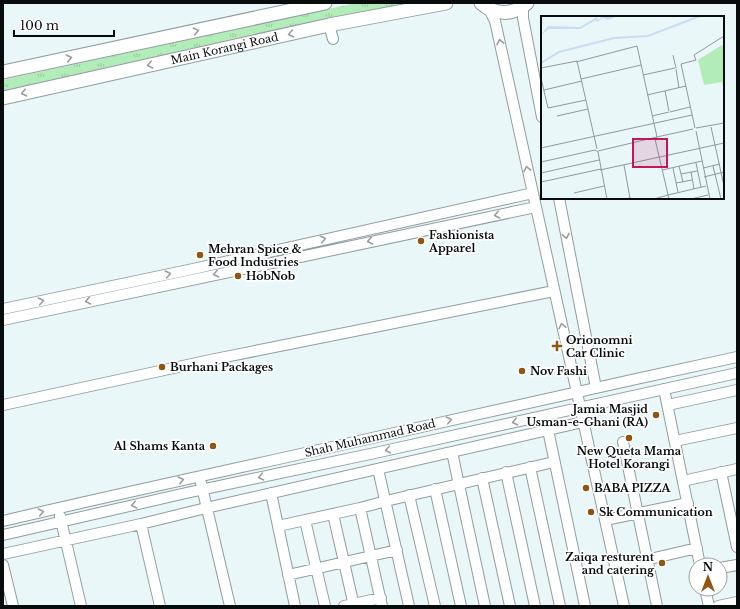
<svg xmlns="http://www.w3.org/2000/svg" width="740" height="609" font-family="'Libre Baskerville',serif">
<defs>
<pattern id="grass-tufts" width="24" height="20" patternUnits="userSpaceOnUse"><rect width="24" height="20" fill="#b2ecb9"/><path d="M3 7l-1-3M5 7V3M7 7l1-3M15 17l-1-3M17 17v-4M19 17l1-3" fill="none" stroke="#98c99e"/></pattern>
</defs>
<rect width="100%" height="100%" fill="#e9f7f9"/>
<path fill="url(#grass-tufts)" d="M356 3H411L3 95V80Z"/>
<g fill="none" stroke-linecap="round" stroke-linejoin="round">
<g stroke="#909d9f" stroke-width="12">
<path id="minor" d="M523 7V18L542 117
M489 9 495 21 624 606
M329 25 333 39
M559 198 596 388
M3 309 193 269 533 193
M3 320 536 207
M664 389 700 565
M3 405 215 359 554 291
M668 405 737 390
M548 430 585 606
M675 441 737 428
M623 442 657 606
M452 452 485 606
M530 467 560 606
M378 469 409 606
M506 472 535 606
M721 472 737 547
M482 478 510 606
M683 481 737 469
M201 483 230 606
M435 489 461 606
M271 493 295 606
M409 495 435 606
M360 508 382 606
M333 514 354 606
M60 516 81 606
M305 520 325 606
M605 520 688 503
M3 521C126 492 249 466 372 438 493 411 615 383 737 357
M141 524 160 606
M278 526 360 508 386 501 554 462
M3 535 186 493 375 453 737 373
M3 554 141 524 206 508 583 422
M3 565 13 606
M616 567 697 548
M720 568 737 565
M288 575 397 550
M705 589 709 606
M344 606 381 598
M718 606 737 602"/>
</g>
<g stroke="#909d9f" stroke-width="15">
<g id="major">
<path d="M481 3C494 15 513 16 527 3"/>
<path d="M3 72 325 3"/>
<path id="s1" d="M3 98 329 25 446 3"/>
</g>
</g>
<use href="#minor" stroke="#fff" stroke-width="10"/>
<use href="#major" stroke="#fff" stroke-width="13"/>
</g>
<defs><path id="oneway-chevron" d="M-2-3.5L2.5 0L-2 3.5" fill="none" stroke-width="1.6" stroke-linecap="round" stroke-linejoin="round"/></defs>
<g stroke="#9c9e9e">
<use href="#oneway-chevron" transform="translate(196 31) rotate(-12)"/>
<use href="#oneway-chevron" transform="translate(291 34) rotate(168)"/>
<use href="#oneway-chevron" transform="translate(500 42) rotate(-102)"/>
<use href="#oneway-chevron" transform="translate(69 58) rotate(-12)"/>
<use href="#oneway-chevron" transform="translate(150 65) rotate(167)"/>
<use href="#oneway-chevron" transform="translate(24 93) rotate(167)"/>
<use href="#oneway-chevron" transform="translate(527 169) rotate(-102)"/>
<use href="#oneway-chevron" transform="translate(497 215) rotate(168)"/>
<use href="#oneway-chevron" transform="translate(566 236) rotate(79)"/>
<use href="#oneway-chevron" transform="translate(323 239) rotate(-13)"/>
<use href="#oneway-chevron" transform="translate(370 241) rotate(168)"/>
<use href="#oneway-chevron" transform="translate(168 274) rotate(-12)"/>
<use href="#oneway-chevron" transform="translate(216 274) rotate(168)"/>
<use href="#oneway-chevron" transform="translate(41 301) rotate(-12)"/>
<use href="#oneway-chevron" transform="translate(88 301) rotate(168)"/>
<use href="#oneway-chevron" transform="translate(562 326) rotate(-103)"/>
<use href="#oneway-chevron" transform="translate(449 420) rotate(-13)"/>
<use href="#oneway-chevron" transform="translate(515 422) rotate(167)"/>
<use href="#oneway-chevron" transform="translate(388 450) rotate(168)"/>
<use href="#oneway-chevron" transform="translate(261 477) rotate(168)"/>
<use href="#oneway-chevron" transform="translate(181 480) rotate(-13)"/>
<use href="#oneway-chevron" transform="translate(134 505) rotate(167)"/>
<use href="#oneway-chevron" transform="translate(41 512) rotate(-13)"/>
</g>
<g fill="#905413" stroke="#fff" stroke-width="1.5">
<circle cx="421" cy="241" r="4"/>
<circle cx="200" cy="255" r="4"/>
<circle cx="238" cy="276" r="4"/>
<path d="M555 340h4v4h4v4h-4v4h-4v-4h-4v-4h4z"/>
<circle cx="162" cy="367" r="4"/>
<circle cx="522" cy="371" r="4"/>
<circle cx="656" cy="415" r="4"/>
<circle cx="629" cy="438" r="4"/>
<circle cx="213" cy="446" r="4"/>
<circle cx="586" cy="488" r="4"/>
<circle cx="591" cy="512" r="4"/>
<circle cx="662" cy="563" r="4"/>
</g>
<g text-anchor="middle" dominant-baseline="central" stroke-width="3.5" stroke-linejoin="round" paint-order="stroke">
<g font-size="11" fill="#080c0d" stroke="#fff">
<text stroke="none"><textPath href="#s1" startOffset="227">Main Korangi Road</textPath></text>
<text transform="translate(370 438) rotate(-13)">Shah Muhammad Road</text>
</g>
<g font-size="11" font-weight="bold" fill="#080c0d" stroke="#fff" text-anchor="start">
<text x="429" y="235">Fashionista<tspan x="429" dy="13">Apparel</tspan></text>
<text x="208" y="249">Mehran Spice &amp;<tspan x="208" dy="13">Food Industries</tspan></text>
<text x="246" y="276">HobNob</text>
<text x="566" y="340">Orionomni<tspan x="566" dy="13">Car Clinic</tspan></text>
<text x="170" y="367">Burhani Packages</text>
<text x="530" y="371">Nov Fashi</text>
<text x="648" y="409" text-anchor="end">Jamia Masjid<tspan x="648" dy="13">Usman-e-Ghani (RA)</tspan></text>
<text x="205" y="446" text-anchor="end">Al Shams Kanta</text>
<text x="629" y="451" text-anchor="middle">New Queta Mama<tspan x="629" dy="13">Hotel Korangi</tspan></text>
<text x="594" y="488">BABA PIZZA</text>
<text x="599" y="512">Sk Communication</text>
<text x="654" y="557" text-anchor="end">Zaiqa resturent<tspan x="654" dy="13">and catering</tspan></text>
</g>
</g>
<g transform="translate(541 16)">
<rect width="183" height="183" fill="#e9f7f9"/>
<path d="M181 29 183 31V75L181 66 163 69 157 44Z" fill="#b2ecb9"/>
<path d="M63 0H77L67 4 62 2 56 6 55 4 39 13H8L0 19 7 10 39 11 56 1 57 4Z" fill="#cbdbf7"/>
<path fill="none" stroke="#cbdbf7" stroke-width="2" d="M0 47 18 36 73 22 107 20 159 0"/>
<path fill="none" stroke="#8f999b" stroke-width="1" d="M132 39 135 52M35 46 96 30 116 121M0 52 36 45 56 133M135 53 138 72M102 59 134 52M0 62 7 92 45 84M40 63 100 49M3 74 41 65M124 75 128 95M106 79 145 70M129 96 149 91M16 100 47 93M111 100 128 96M170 111 183 170M154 112 140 48 155 44 153 39 183 20M155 112 183 107M155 115 169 183M116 121 152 113M114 123 128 183M0 132 151 99M54 134 57 136 66 183M57 135 116 121 114 123M0 146 54 134M155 147 160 171M83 149 89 182 84 183M138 150 142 166M172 150 180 183M132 152 137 176M162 152 179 148M59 154 183 127M121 154 161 145M150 156 153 173M0 157 58 144M140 158 156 155M163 161 183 156M0 166 60 153M135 167 151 164M33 177 63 170M127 179 165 170M113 183 127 179M150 183 167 179"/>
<path fill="#c2185b" fill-opacity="0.15" stroke="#c2185b" stroke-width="2" d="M92 123H126V151H92Z"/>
<rect width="183" height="183" fill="none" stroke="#080c0d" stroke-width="2"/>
</g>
<rect width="740" height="609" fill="none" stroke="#080c0d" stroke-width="8"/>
<g transform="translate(708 577)"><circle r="19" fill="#ffffff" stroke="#9c9e9e"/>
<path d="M0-3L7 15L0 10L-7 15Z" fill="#905413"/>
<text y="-6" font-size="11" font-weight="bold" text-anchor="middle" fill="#080c0d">N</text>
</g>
<path d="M14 30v6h100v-6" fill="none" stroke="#080c0d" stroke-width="2"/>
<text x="20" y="30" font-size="12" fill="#080c0d" stroke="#ffffff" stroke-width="3" paint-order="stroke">100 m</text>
</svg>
